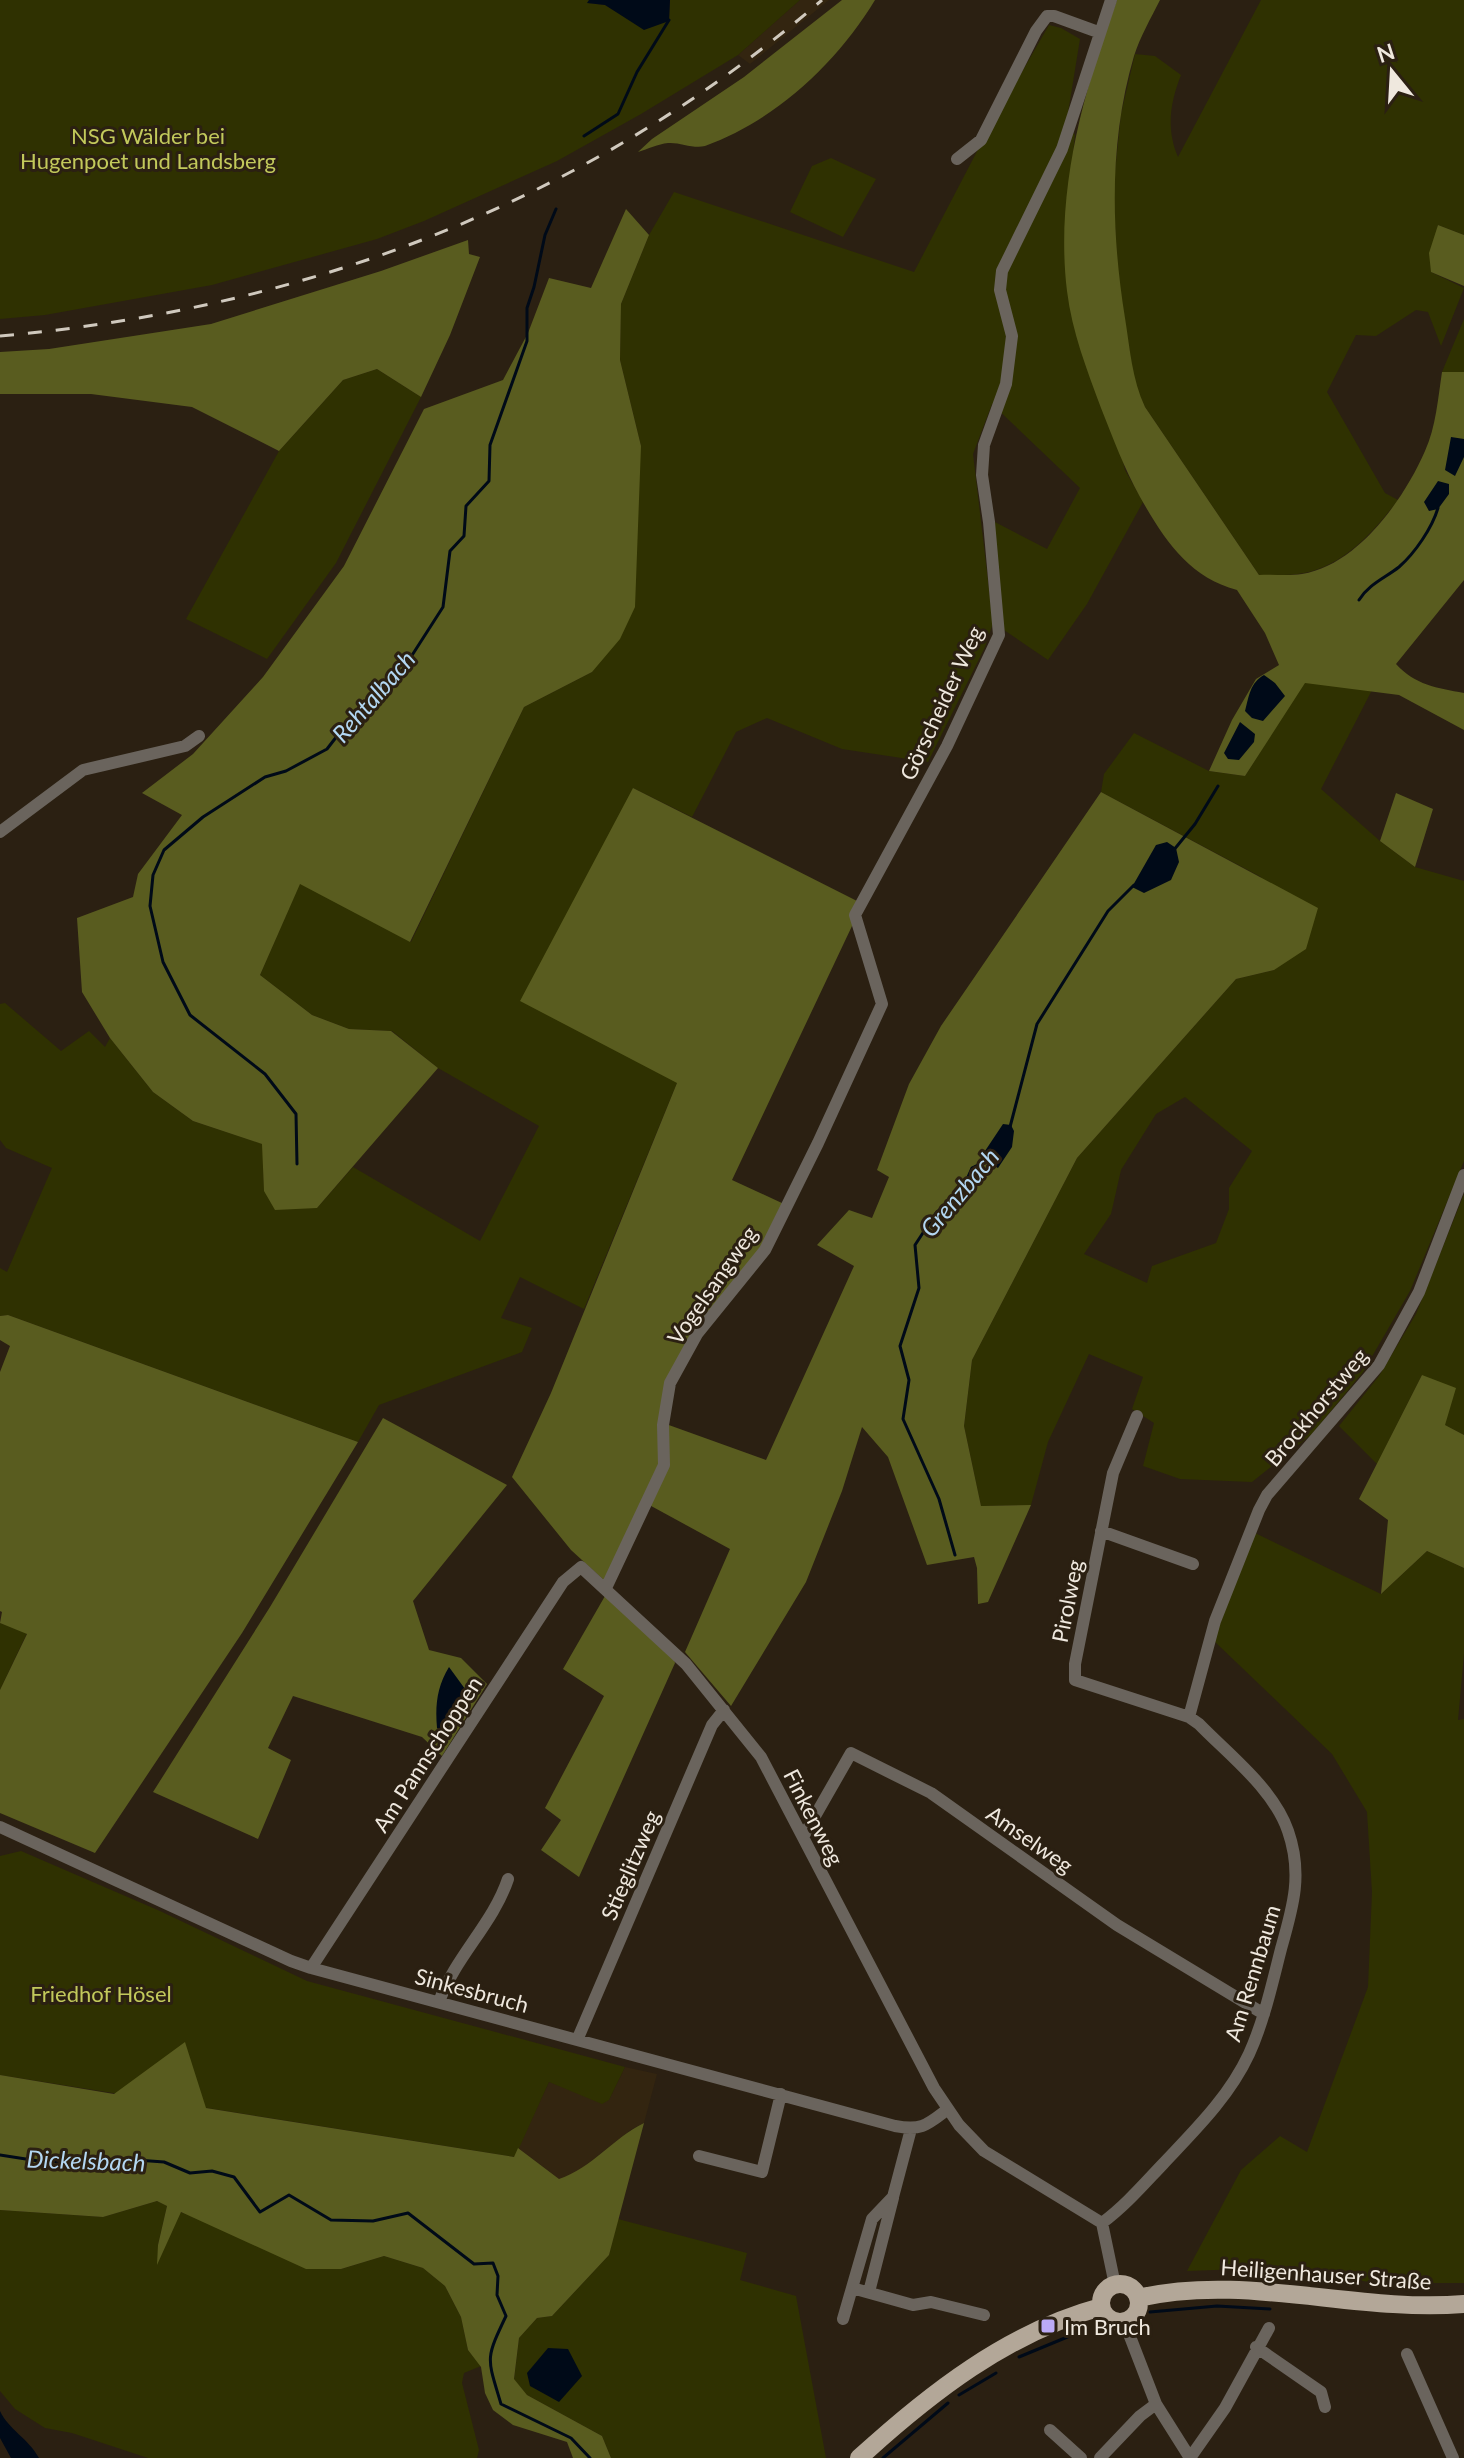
<svg xmlns="http://www.w3.org/2000/svg" width="1464" height="2458" font-family="Lato,sans-serif">
<rect width="100%" height="100%" fill="#2b2012"/>
<path fill="#332510" d="M800 0H829L750 64 738 55Z
M625 2067 657 2074 644 2123 632 2129 576 2173 559 2179 518 2148 549 2082 609 2100Z"/>
<path fill="#2f3101" fill-rule="evenodd" d="M0 0H589L588 3 605 5 615 11 669 21 670 0H800L738 55 641 114 557 161 424 221 377 239 212 285 45 315 0 319Z
M1261 0H1464V235L1438 225 1431 272 1464 288 1441 346 1428 312 1416 310 1376 336 1356 335 1327 392 1385 493 1398 500C1374 531 1345 565 1304 573 1290 576 1273 575 1259 575L1145 407 1135 386 1118 277 1113 191 1121 114 1135 54 1155 56 1181 75C1170 103 1166 129 1178 157Z
M1049 25 1061 28 1080 39 1066 125 1075 135 1065 228 1125 470 1143 502 1087 604 1048 660 1004 630 993 521 1047 549 1080 488 992 404 973 454 993 623 985 647 928 762 842 749 767 718 736 732 692 817 633 788 677 1083 584 1309 520 1277 501 1318 532 1328 522 1352 379 1405 358 1442 8 1315 0 1316V1268L7 1272 52 1168 6 1148 0 1140V1004L5 1003 61 1051 89 1031 105 1047 110 1038 153 1092 193 1121 263 1144 264 1191 317 1208 353 1167 480 1241 539 1126 438 1068 392 1031 349 1029 312 1015 260 975 300 883 411 942 524 707 592 672 641 446 620 360 621 304 649 235 674 192 914 272 984 138Z
M831 158 876 179 843 237 790 212 812 166Z
M1464 319V372H1442Z
M377 369 421 397 336 563 267 659 186 619 279 451 343 380Z
M1304 682 1372 690 1321 789 1380 841 1415 867 1464 881V1161L1410 1291 1363 1372 1312 1434 1252 1482 1180 1479 1143 1466 1154 1423 1132 1409 1143 1377 1089 1354 1048 1442 1031 1505 981 1506 964 1426 972 1360 1077 1158 1236 979 1274 970 1261 877 1101 792 1104 774 1134 733 1209 771 1245 776ZM1185 1097 1252 1151 1229 1188V1209L1216 1243 1152 1266 1147 1283 1084 1254 1111 1214 1121 1170 1156 1114Z
M1464 1194V1435L1445 1425 1422 1375 1377 1464 1339 1426 1379 1376 1416 1314Z
M1253 1532 1381 1594 1427 1551 1464 1568V1654L1458 1720 1464 1719V2283H1377L1270 2268 1187 2271 1241 2170 1280 2136 1307 2152 1368 1987 1372 1892 1367 1812 1332 1754 1213 1640Z
M0 1623 27 1633 0 1690Z
M21 1851 160 1911 307 1981 625 2067 609 2100 602 2104 549 2082 515 2157 0 2075V1856Z
M157 2201 167 2206 158 2245V2262L180 2212 341 2269 384 2256 423 2268 445 2286 461 2317 468 2350 481 2366 464 2373 462 2383 479 2450 477 2458H148L72 2433 45 2428 15 2409 0 2391V2210L103 2217Z
M618 2219 747 2253 740 2280 796 2296 826 2458H611L602 2436 527 2395 514 2380 519 2338 537 2318 552 2316 609 2255Z"/>
<path fill="#595c1f" d="M842 0H875C837 63 775 121 705 146 693 149 680 142 668 143 658 144 648 149 638 152L652 139 744 77Z
M1117 0H1160C1151 18 1140 37 1134 56 1109 141 1111 231 1125 318 1130 349 1132 379 1145 407L1259 575C1273 574 1288 576 1302 574 1358 565 1404 499 1425 451 1436 427 1438 398 1442 372H1464V580L1396 664C1415 685 1437 688 1464 693V730L1399 695 1305 683 1245 776 1209 771 1232 720 1256 679 1279 665 1265 633 1237 590C1188 577 1164 539 1140 497 1124 468 1113 438 1101 408 1087 370 1072 332 1067 291 1055 192 1083 92 1117 0Z
M626 209 649 235 621 304 620 360 641 446 635 607 620 639 592 672 524 707 410 942 300 884 260 975 312 1015 349 1029 391 1031 438 1068 317 1208 275 1210 264 1191 262 1144 193 1121 153 1092 110 1038 82 992 77 918 133 897 138 874 182 815 142 793 193 754 263 677 344 566 424 409 503 380 528 333 549 278 591 288Z
M1438 225 1464 235V286L1431 272 1429 253Z
M468 240 469 254 480 257 450 335 421 397 377 369 343 380 279 451 192 407 91 394H0V352L49 349 211 324 381 271Z
M633 788 857 901 852 926 732 1180 784 1204 762 1248 666 1382V1424L766 1460 854 1266 817 1245 849 1210 872 1218 889 1177 877 1170 909 1084 941 1026 1101 792 1318 908 1306 949 1274 970 1236 979 1077 1158 972 1360 964 1426 981 1506 1031 1505 988 1602 978 1604 977 1568 974 1557 927 1565 888 1457 862 1427 842 1491 806 1582 731 1706 685 1652 730 1549 642 1501 606 1582 571 1550 512 1477 551 1393 677 1083 520 1001Z
M1396 793 1433 809 1415 867 1380 841Z
M8 1315 358 1442 242 1633 95 1853 0 1813V1690L27 1634 0 1623 2 1612 0 1611V1372L10 1346 0 1340V1316Z
M1422 1375 1456 1388 1445 1425 1464 1435V1568L1427 1551 1381 1594 1388 1520 1359 1499Z
M383 1418 507 1485 413 1601 429 1650 461 1658 487 1684 442 1756 422 1737 293 1696 268 1748 291 1760 258 1839 153 1792 270 1607Z
M605 1596 674 1659 675 1663 579 1877 541 1850 561 1820 545 1808 604 1696 563 1669Z
M185 2042 206 2108 514 2157 518 2148 559 2179C592 2168 613 2138 644 2123L609 2255 552 2316 537 2318 519 2338 514 2379 527 2395 602 2436 611 2458H573L567 2442 513 2425 493 2410 485 2393 481 2367 468 2350 461 2317 445 2286 423 2268 384 2256 341 2269H306L181 2212 157 2265 158 2245 167 2206 157 2201 103 2217 0 2210V2075L114 2094Z"/>
<path fill="#000a18" d="M589 0H670L669 21 644 30 605 5 587 3Z
M1451 437 1464 439V457L1455 476 1445 470Z
M1438 481 1449 484V494L1438 509 1429 511 1424 502Z
M1264 675 1275 683 1285 696 1263 721 1252 718 1245 711C1249 696 1250 683 1264 675Z
M1240 722 1255 734 1254 742 1239 760 1228 759 1224 753Z
M1167 842 1176 848 1179 862 1171 880 1144 893 1132 887 1156 845Z
M1003 1124 1011 1125 1014 1131 1012 1147 998 1168 987 1162 983 1154Z
M449 1667 468 1693 444 1734 437 1728C435 1705 437 1687 449 1667Z
M548 2348 568 2349 582 2376 559 2402 530 2386 527 2373Z
M0 2411C9 2430 28 2438 39 2458H11L0 2438Z"/>
<g fill="none" stroke-linecap="round" stroke-linejoin="round">
<path stroke="#000a18" stroke-width="3" d="M584 136 618 114 637 72 669 20
M1359 600C1369 584 1385 578 1399 567 1415 553 1432 528 1438 508
M1173 851 1195 824 1218 786
M1010 1127 1037 1024 1108 911 1134 885
M297 1164 296 1114 265 1074 190 1015 163 962 150 906 153 875 164 850 203 817 265 777 286 771 327 749 344 727 400 674 443 607 450 551 464 536 466 506 489 481 490 445 527 341V308L534 287 545 235 556 209
M955 1555 939 1499 903 1419 909 1380 900 1346 919 1288 915 1245 936 1213 963 1188 972 1168 988 1160
M0 2155 45 2162 123 2159 164 2162 190 2173 212 2171 234 2177 260 2212 289 2195 331 2220 373 2221 408 2213 474 2264 493 2263 498 2276 497 2295 506 2316C485 2360 487 2357 501 2404L571 2438 590 2458
M1150 2312 1217 2306 1270 2309
M1019 2357 1077 2333
M959 2395 996 2373
M883 2458 948 2403"/>
<path stroke="#6a645d" stroke-width="12" d="M957 159 981 140 1036 31 1047 16H1054L1098 32
M0 832 83 770 185 746 199 736
M1101 1531 1193 1564
M606 1588 664 1465 663 1425 670 1383 697 1334 765 1250 818 1143 882 1004 855 915 947 746 999 635 989 522 982 475 984 445 1006 384 1012 336 1000 290 1002 271 1062 149 1111 0
M1189 1717 1215 1621 1259 1510 1267 1495 1379 1365 1419 1292 1464 1175
M0 1827 291 1961 311 1968 895 2126C922 2131 927 2125 948 2109
M803 1837 851 1753 931 1793 1117 1925 1264 2014
M311 1968 563 1582 581 1567 686 1664 761 1757 934 2088 959 2125 984 2151 1102 2223 1115 2285
M439 2002C455 1957 493 1924 508 1879
M578 2038 712 1725 724 1710
M911 2129 893 2197 872 2219 852 2288 913 2305 931 2302 984 2315
M699 2156 762 2172 781 2094
M1102 2223C1125 2206 1143 2185 1163 2164 1195 2130 1229 2097 1249 2054 1264 2021 1272 1984 1281 1949 1293 1907 1303 1874 1288 1831 1273 1788 1229 1755 1199 1724L1189 1717 1075 1680V1664L1113 1473 1137 1416
M869 2292 893 2198
M843 2319 852 2288
M1124 2321 1156 2404 1190 2458
M1256 2347 1321 2392 1325 2407
M1407 2354 1453 2458
M1050 2430 1081 2458
M1100 2458 1140 2416 1156 2404
M1190 2458 1225 2408 1269 2328"/>
<path stroke="#b3a798" stroke-width="18" d="M1101 2303a19 19 0 1 1 38 0a19 19 0 1 1-38 0Z
M1138 2298C1245 2273 1355 2313 1464 2304
M859 2458C929 2394 1008 2332 1101 2307"/>
<path stroke="#d0c9be" stroke-width="3" stroke-dasharray="14 14" stroke-linecap="butt" d="M0 336C307 309 587 202 822 0"/>
</g>
<rect fill="#bbaaf6" stroke="#2b2012" stroke-width="3" x="1040" y="2318" width="16" height="16" rx="4"/>
<g text-anchor="middle" dominant-baseline="central" stroke-width="6" stroke-linejoin="round" paint-order="stroke">
<g font-size="22" fill="#c2c95b" stroke="#2b2012">
<text x="148" y="135">NSG Wälder bei<tspan x="148" dy="25">Hugenpoet und Landsberg</tspan></text>
<text x="101" y="1993">Friedhof Hösel</text>
</g>
<g font-size="22" fill="#efe8de" stroke="#2b2012">
<text transform="translate(941 703) rotate(-65)">Görscheider Weg</text>
<text transform="translate(712 1285) rotate(-55)">Vogelsangweg</text>
<text transform="translate(1316 1407) rotate(-50)">Brockhorstweg</text>
<text transform="translate(1067 1601) rotate(-79)">Pirolweg</text>
<text transform="translate(427 1754) rotate(-57)">Am Pannschoppen</text>
<text transform="translate(814 1817) rotate(63)">Finkenweg</text>
<text transform="translate(1030 1839) rotate(35)">Amselweg</text>
<text transform="translate(630 1865) rotate(-67)">Stieglitzweg</text>
<text transform="translate(1252 1973) rotate(-73)">Am Rennbaum</text>
<text transform="translate(472 1990) rotate(15)">Sinkesbruch</text>
<text transform="translate(1326 2274) rotate(4)">Heiligenhauser Straße</text>
</g>
<g font-size="22" fill="#efe8de" stroke="#2b2012" text-anchor="start">
<text x="1064" y="2326">Im Bruch</text>
</g>
<g font-size="24" font-style="italic" fill="#b3d7f2" stroke="#2b2012">
<text transform="translate(373 696) rotate(-49)">Rehtalbach</text>
<text transform="translate(959 1192) rotate(-50)">Grenzbach</text>
<text transform="translate(86 2160) rotate(2)">Dickelsbach</text>
</g>
</g>
<g transform="translate(1392 72) rotate(342)" stroke="#2b2012" stroke-width="6" paint-order="stroke">
<path d="M0-6L14 30L0 20L-14 30Z" fill="#efe8de"/>
<text y="-12" font-size="22" font-weight="bold" text-anchor="middle" fill="#efe8de">N</text>
</g>
</svg>
